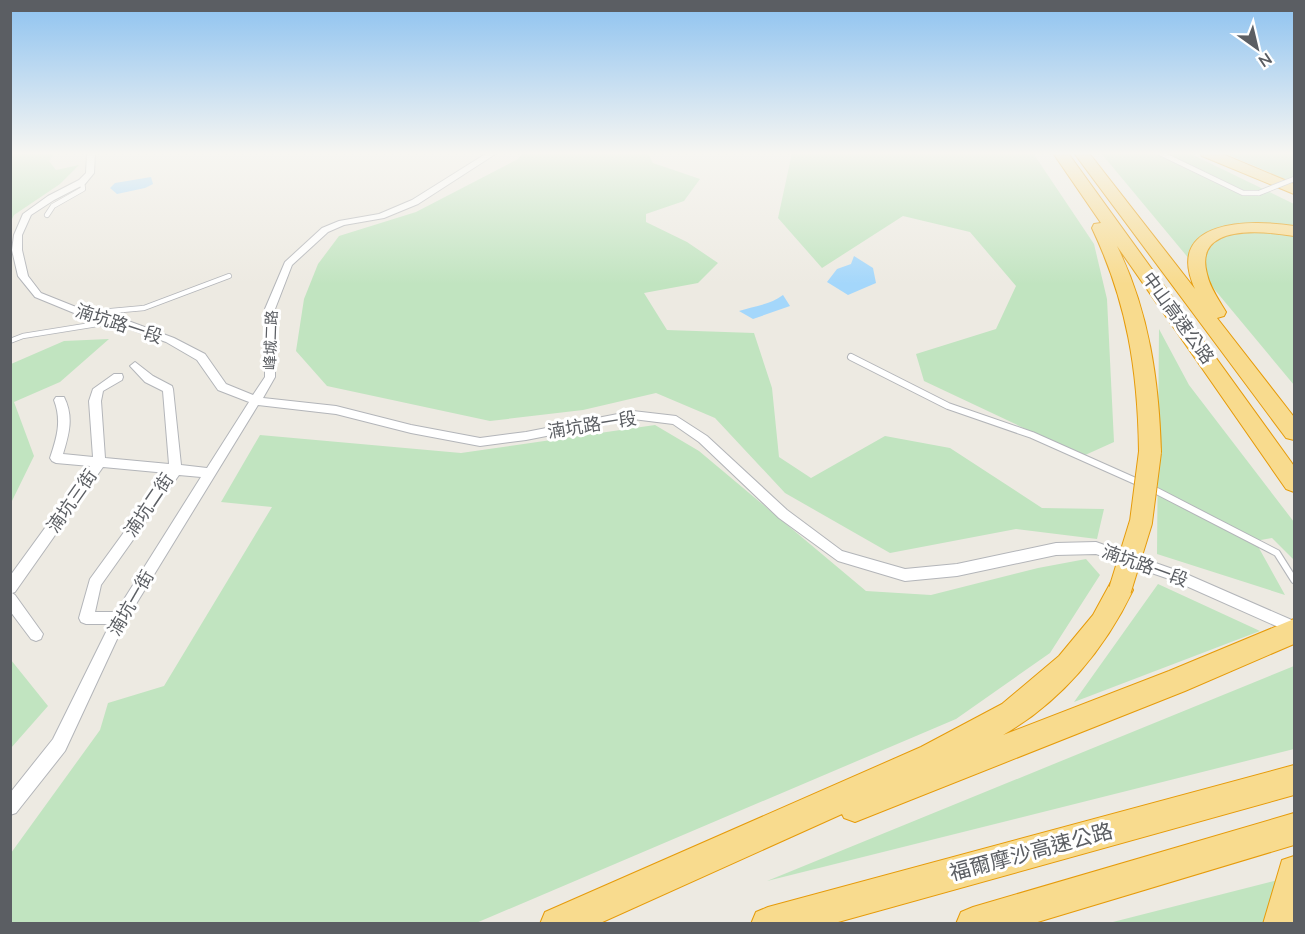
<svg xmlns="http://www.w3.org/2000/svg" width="1305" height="934" font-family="'Nunito Sans','Noto Sans TC',sans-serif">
<rect width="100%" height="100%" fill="#edeae2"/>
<path fill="#c1e4c0" d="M11 153H55L49 161 56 170 79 165 60 184 14 215 11 221Z
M522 153H648L653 163 700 179 684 201 646 214V222L687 242 718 263 698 283 644 293 667 330 754 333 772 388 779 457 811 478 885 436 950 448 1042 508 1104 509 1097 539 1016 529 890 553 785 493 715 418 656 393 583 410 490 421 327 386 296 351 304 299 318 264 339 236 416 212 518 159Z
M792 153H1033L1094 244 1107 299 1114 442 1083 456 924 381 916 354 996 329 1016 286 970 232 903 216 822 268 778 218Z
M1101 153H1189L1294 204V385Z
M1224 153C1249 153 1270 156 1294 153V183Z
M1159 329 1189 385 1294 522V560L1272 538 1255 541 1285 595 1157 554Z
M109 339 60 382 14 402 34 456 11 503V364L64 341Z
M655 425 699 451 866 591 931 595 1038 568 1086 559 1100 575 1050 653 956 719 476 923H11V853L100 730 108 703 164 686 272 507 221 502 260 435 461 453Z
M1158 584 1260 631 1074 702Z
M11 660 48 706 11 748Z
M1294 666V749L767 881Z
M1294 876V923L1105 924Z"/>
<path fill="#a4d7fb" d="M151 177 153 184 145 188 117 194 110 188 115 183Z
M854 256 873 268 876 283 848 295 827 282 837 269 851 264Z
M783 295 790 306 753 319 739 311C754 306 770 305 783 295Z"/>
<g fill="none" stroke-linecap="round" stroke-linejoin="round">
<g stroke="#b3b5b9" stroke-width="6">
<path id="service-far1" d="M1160 153 1243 193H1259
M47 215 53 206 83 189 82 182
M89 313 144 308 229 276
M10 341 23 336 116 321"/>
</g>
<g stroke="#b3b5b9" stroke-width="8">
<path id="service" d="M851 357 948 406 1032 435 1142 484
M1151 488 1277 553 1294 580"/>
</g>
<g stroke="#b3b5b9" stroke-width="2">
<path id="minor" d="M87 153H95L94 173 85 184 54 200 31 215 22 235V250L28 276 41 293 81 309 123 319 174 338 205 354 226 384 253 395 265 377V309L285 262 322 228 339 221 379 214 412 200 487 153H497L418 204 384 218 344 225 328 232 292 265 275 309V377L263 398 336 406 411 425 480 438 526 432 633 411 676 416 707 436 787 510 842 551 905 569 957 564 1056 543 1096 542 1184 573 1294 621V634L1175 581 1096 554 1056 555 957 576 905 581 838 561 779 518 699 442 673 424 633 419 526 440 480 446 411 433 336 414 258 405 125 622 65 751 16 813 10 815V793L53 739 110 624H86L81 622 79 618 90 579 167 473 103 467 15 592 12 593 15 595 43 634 41 639 36 641 31 639 10 611V576L90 466 56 463 52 461 50 458C57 437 62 421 54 400L56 397H64C74 417 69 434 63 454L93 457 89 401 93 389 114 374H122L123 377 122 380 103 391 101 401 105 458 169 464 163 391 145 382 130 366 135 362 153 376 172 386 173 389 181 465 207 468 249 402 218 390 197 360 166 342 116 324 74 313 35 297 18 276 12 250 14 235 23 214 48 196 79 180 86 173ZM179 475 201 477 116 612H95L101 585Z"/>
</g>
<g stroke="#e69b0a" stroke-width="2">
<path id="motorway" d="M1053 153H1068L1294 466V492L1286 489 1117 246C1149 311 1159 381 1161 452L1158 458 1150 460 1142 458 1139 452C1138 370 1127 302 1092 228L1094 224 1101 223Z
M1074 153H1089L1195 289C1163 219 1251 219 1294 226V236C1264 231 1193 223 1207 274 1210 288 1219 300 1226 312L1224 316 1217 318 1294 417V440L1286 438Z
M1200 153H1220L1294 184V194L1202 156Z
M1120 579 1129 582 1133 590C1105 649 1061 702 1003 735L1169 671 1294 619V644L1185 691 855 822 844 818 842 814 598 924H540L545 912 921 747 1002 704 1059 656 1093 615 1111 582Z
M1294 765V795L831 924H751L756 912 768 907Z
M1294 813V845L1031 924H956L961 912 973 907Z
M1294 856V924H1263L1282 860Z"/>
</g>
<use href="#service-far1" stroke="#fff" stroke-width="4.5"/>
<use href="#service" stroke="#fff" stroke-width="6"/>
<use href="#minor" fill="#fff" fill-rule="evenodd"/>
<use href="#motorway" fill="#f8db8e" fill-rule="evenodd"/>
<g stroke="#b3b5b9" stroke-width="6" stroke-linecap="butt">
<path id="service-bridge" d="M1259 193 1294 179"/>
</g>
<g stroke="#e69b0a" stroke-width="24" stroke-linecap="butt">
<path id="motorway-bridge" d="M1120 590 1141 522 1150 452"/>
</g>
<use href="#service-bridge" stroke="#fff" stroke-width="4.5"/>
<use href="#motorway-bridge" stroke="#f8db8e" stroke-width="22"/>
</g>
<linearGradient id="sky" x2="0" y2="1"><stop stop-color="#8dc2f0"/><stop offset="0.54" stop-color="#f7f6f2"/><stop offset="1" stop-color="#f7f6f2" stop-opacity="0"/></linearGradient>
<rect width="1305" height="284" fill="url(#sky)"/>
<g text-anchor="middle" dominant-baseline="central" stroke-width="6" stroke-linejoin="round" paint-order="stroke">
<g font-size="15" fill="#5b5e63" stroke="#fff">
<text transform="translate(271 340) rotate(-88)">峰城二路</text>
</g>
<g font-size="18" fill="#5b5e63" stroke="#fff">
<text transform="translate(1178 318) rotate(54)">中山高速公路</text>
<text transform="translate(119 324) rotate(18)">湳坑路一段</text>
<text transform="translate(592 425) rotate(-9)">湳坑路一段</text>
<text transform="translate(72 501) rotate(-55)">湳坑三街</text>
<text transform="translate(149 505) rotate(-56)">湳坑二街</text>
<text transform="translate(1145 566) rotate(20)">湳坑路一段</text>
<text transform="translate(131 603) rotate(-60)">湳坑一街</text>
</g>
<g font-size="21" fill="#5b5e63" stroke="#fff">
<text transform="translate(1031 852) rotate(-15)">福爾摩沙高速公路</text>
</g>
</g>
<rect width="1305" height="934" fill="none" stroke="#5b5e63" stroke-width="24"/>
<g transform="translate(1257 48) rotate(146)" stroke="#ffffff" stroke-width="4.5" paint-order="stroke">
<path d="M0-4.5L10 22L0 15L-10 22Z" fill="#5b5e63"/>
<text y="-9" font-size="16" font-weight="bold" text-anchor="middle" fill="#5b5e63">N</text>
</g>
</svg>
